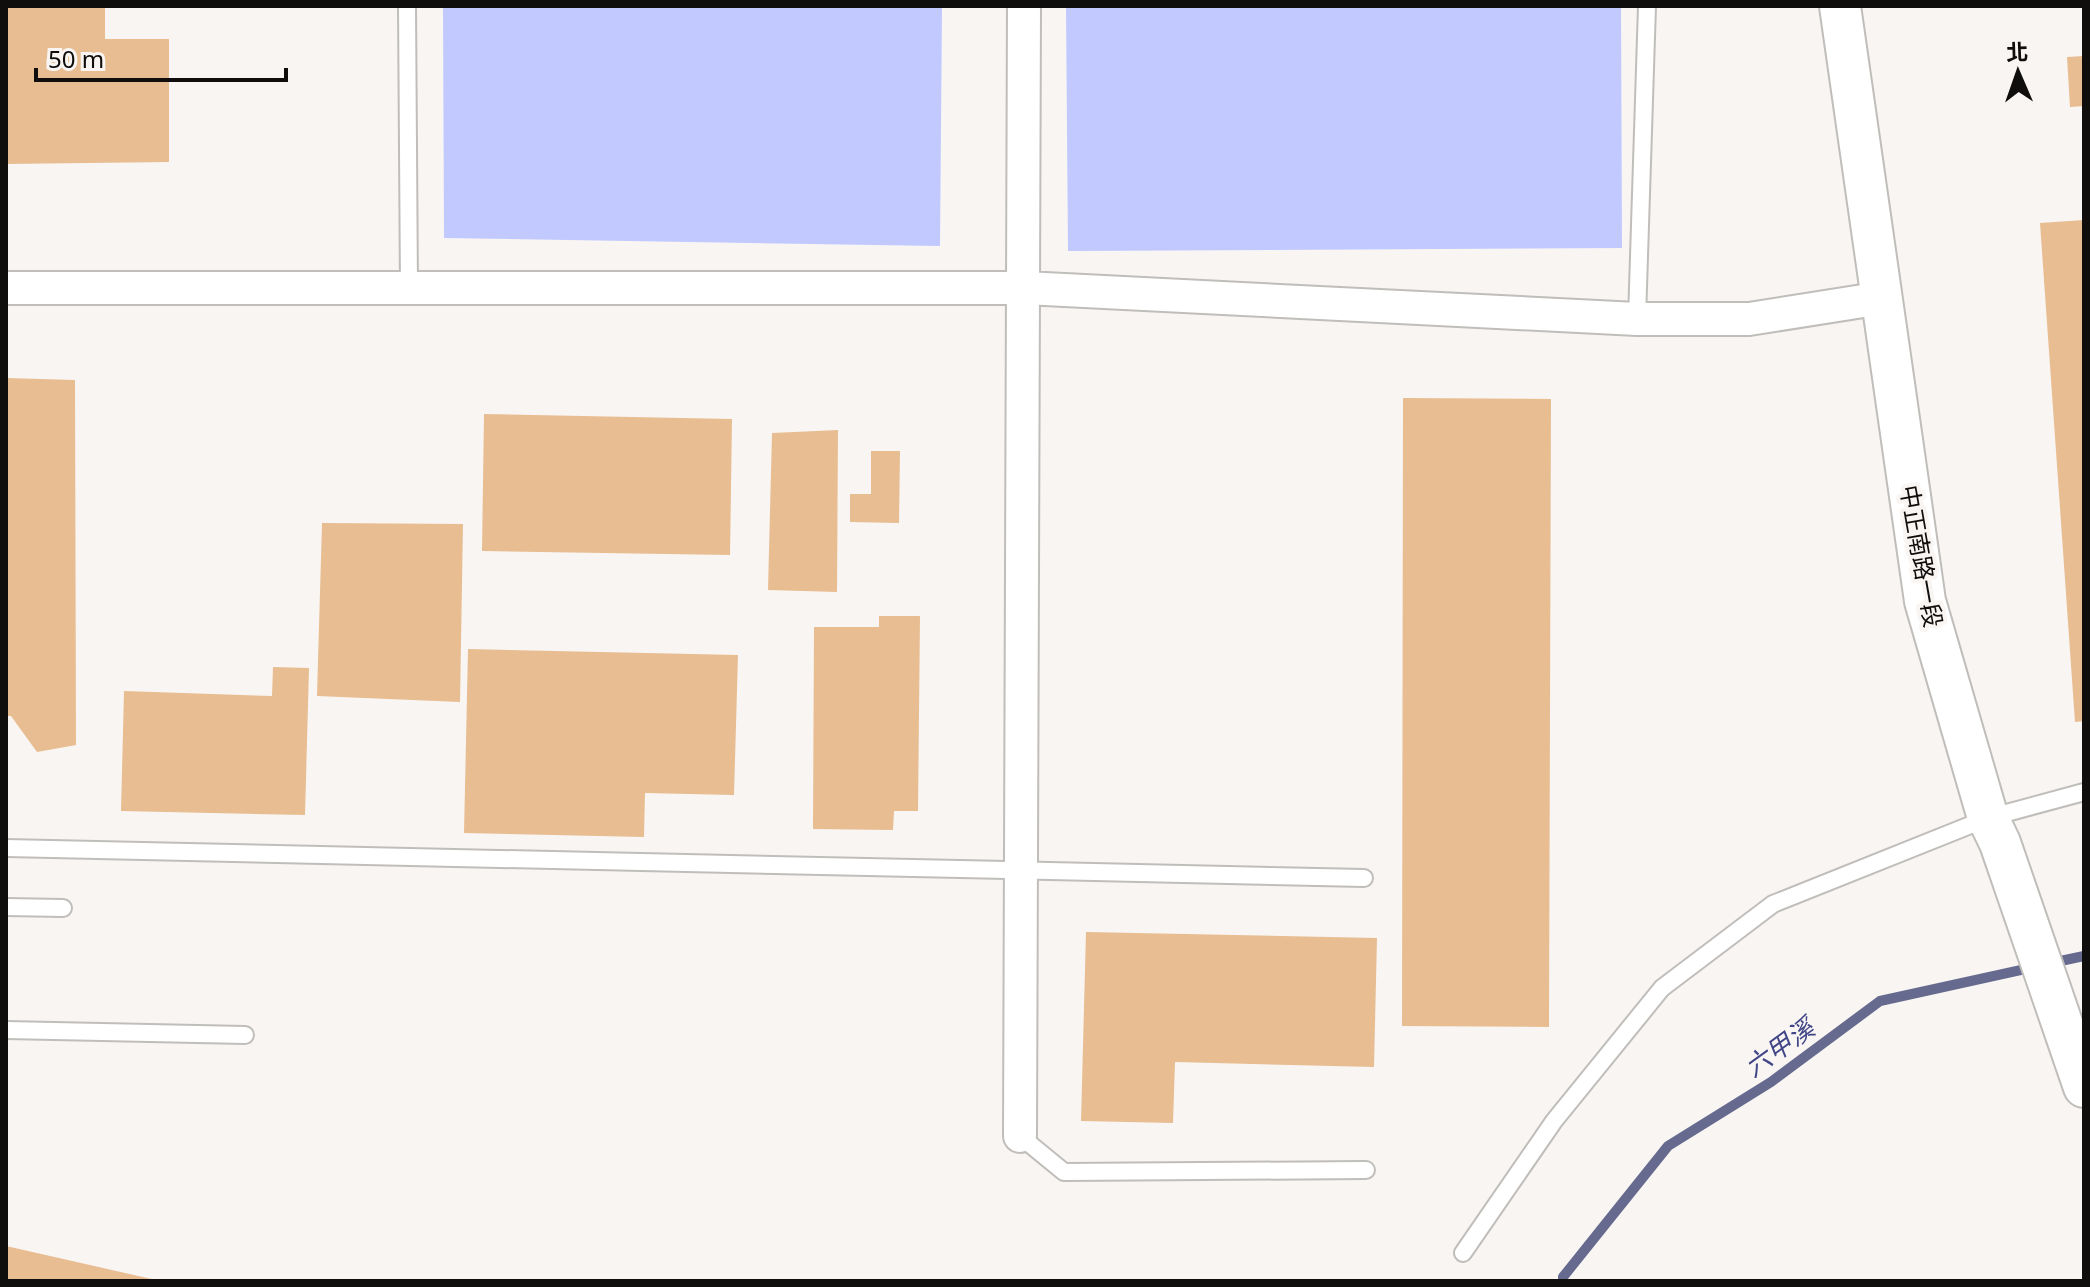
<svg xmlns="http://www.w3.org/2000/svg" width="2090" height="1287" font-family="'Noto Sans','Noto Sans TC',sans-serif">
<rect width="100%" height="100%" fill="#f8f5f3"/>
<path fill="#c1c9ff" d="M443 6H942L940 246 444 238Z
M1066 6H1621L1622 248 1068 251Z"/>
<g fill="none" stroke-linecap="round" stroke-linejoin="round">
<path stroke="#656a8e" stroke-width="10" d="M2051 963 2084 956
M1563 1281V1277L1668 1146 1771 1082 1880 1001 2035 967"/>
</g>
<path fill="#e8bd91" d="M6 6H105V39H169V162L6 164Z
M2084 56V106L2070 107 2067 57Z
M2084 220V721L2075 722 2040 223Z
M6 378 75 380 76 745 37 752 11 716H6Z
M1403 398 1551 399 1549 1027 1402 1026Z
M484 414 732 419 730 555 482 551Z
M838 430 837 592 768 590 772 433Z
M871 451H900L899 523 850 522V494H871Z
M322 523 463 524 460 702 317 696Z
M879 616H920L918 811H894L893 830 813 829 814 627H879Z
M468 649 738 655 734 795 645 793 644 837 464 833Z
M273 667 309 668 305 815 121 811 124 691 272 696Z
M1086 932 1377 938 1374 1067 1175 1062 1173 1123 1081 1121Z
M6 1246 156 1280V1281H6Z"/>
<g fill="none" stroke-linecap="round" stroke-linejoin="round">
<g stroke="#c0bebb" stroke-width="20">
<path id="service" d="M407 6 409 288
M1637 319 1647 6
M6 848 1364 878
M6 907 63 908
M6 1030 245 1035
M1020 1136 1064 1172 1366 1170
M1463 1253 1554 1121 1662 988 1773 904 1988 818 2084 792"/>
</g>
<g stroke="#c0bebb" stroke-width="36">
<path id="minor" d="M6 288H1025L1637 319H1749L1882 298
M1020 1136 1024 6"/>
</g>
<g stroke="#c0bebb" stroke-width="44">
<path id="tertiary" d="M1840 6 1925 601 1988 818 2000 843 2084 1087"/>
</g>
<use href="#service" stroke="#fff" stroke-width="16"/>
<use href="#minor" stroke="#fff" stroke-width="32"/>
<use href="#tertiary" stroke="#fff" stroke-width="40"/>
</g>
<g text-anchor="middle" dominant-baseline="central" stroke-width="8" stroke-linejoin="round" paint-order="stroke">
<g font-size="24" fill="#0f0e0d" stroke="#f8f5f3">
<text transform="translate(1922 556) rotate(80)">中正南路一段</text>
</g>
<g font-size="26" font-style="italic" fill="#414686" stroke="#f8f5f3">
<text transform="translate(1779 1047) rotate(-36)">六甲溪</text>
</g>
</g>
<rect width="2090" height="1287" fill="none" stroke="#0f0e0d" stroke-width="16"/>
<g transform="translate(2018 72) rotate(358)" stroke="#f8f5f3" stroke-width="6" paint-order="stroke">
<path d="M0-6L14 30L0 20L-14 30Z" fill="#0f0e0d"/>
<text y="-12" font-size="22" font-weight="bold" text-anchor="middle" fill="#0f0e0d">北</text>
</g>
<path d="M36 68v12h250v-12" fill="none" stroke="#0f0e0d" stroke-width="4"/>
<text x="48" y="68" font-size="24" fill="#0f0e0d" stroke="#f8f5f3" stroke-width="6" paint-order="stroke">50 m</text>
</svg>
